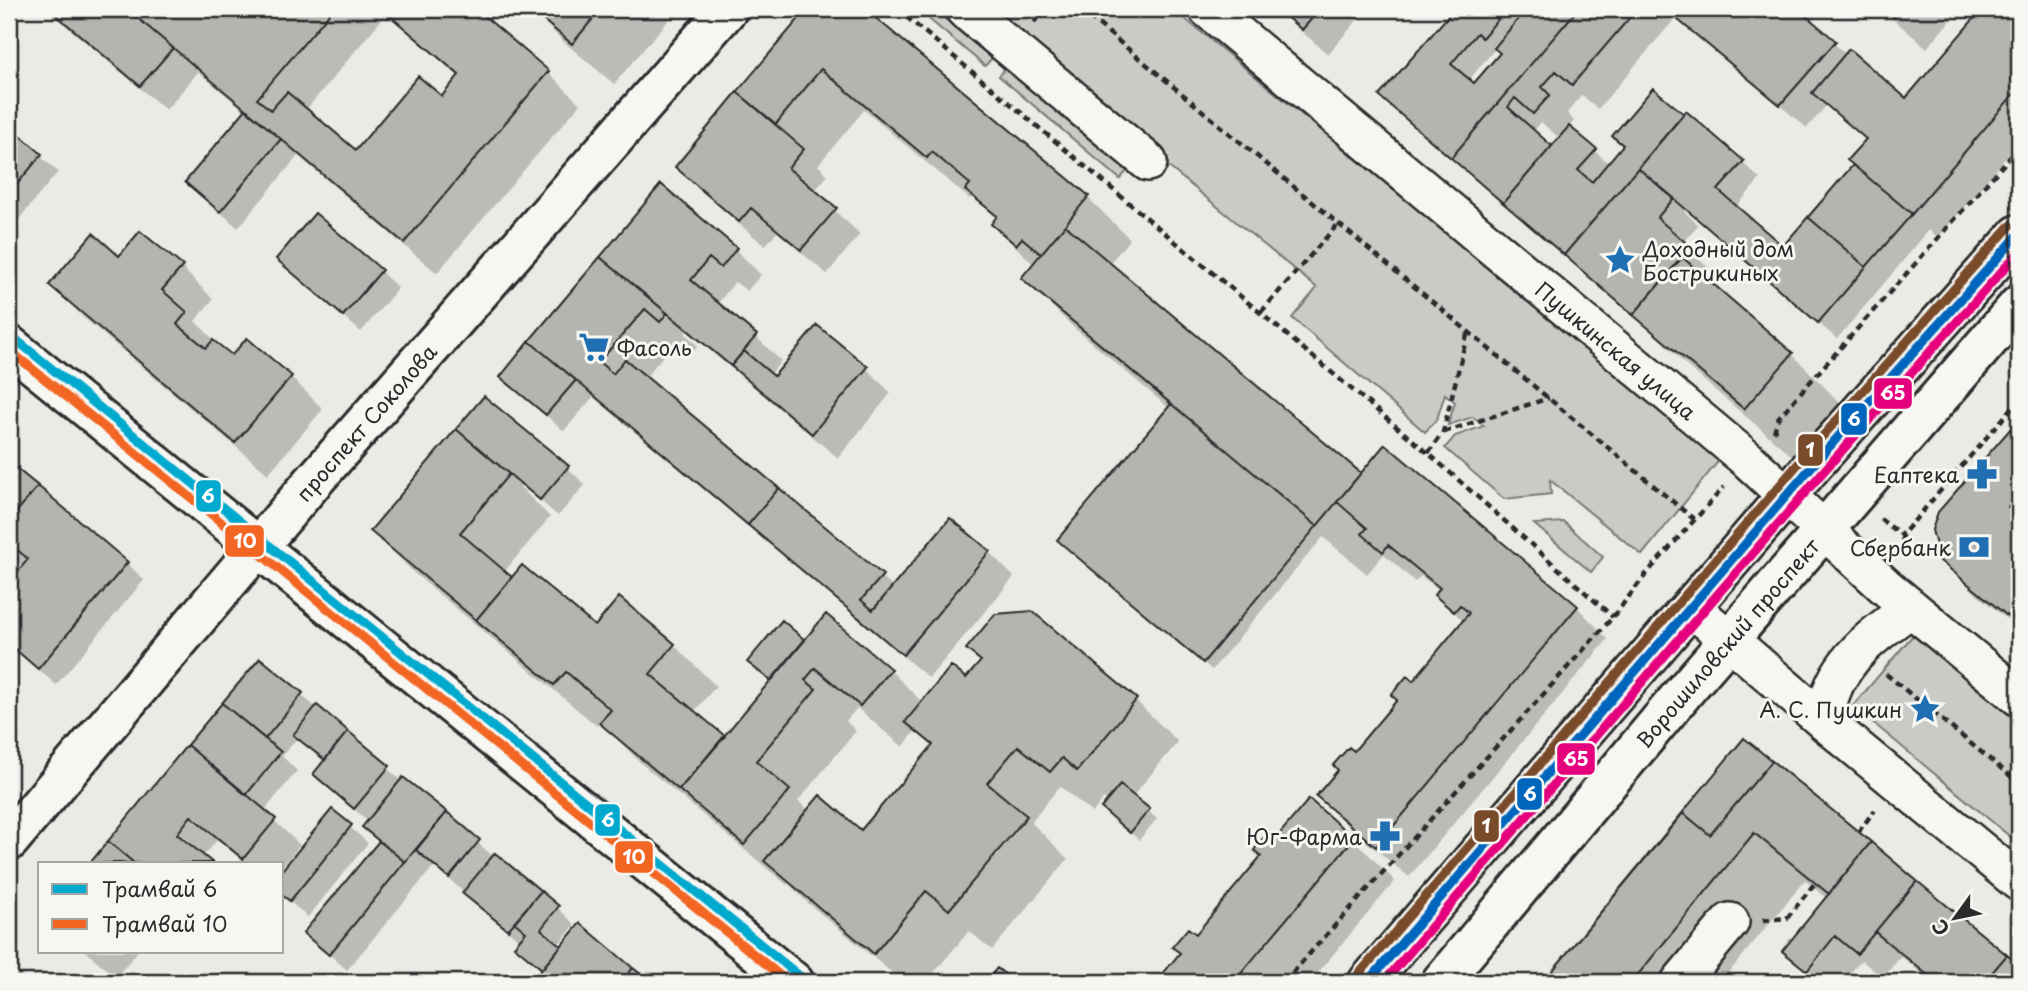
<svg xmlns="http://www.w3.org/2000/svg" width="2028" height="991" font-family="'Playpen Sans',sans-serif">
<rect width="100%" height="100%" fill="#eaeae6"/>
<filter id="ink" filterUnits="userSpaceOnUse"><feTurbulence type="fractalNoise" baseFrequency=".0143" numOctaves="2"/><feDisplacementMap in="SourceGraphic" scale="14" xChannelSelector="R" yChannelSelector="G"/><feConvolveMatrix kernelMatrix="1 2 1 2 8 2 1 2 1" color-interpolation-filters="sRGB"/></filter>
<g filter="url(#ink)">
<path fill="#cacac7" stroke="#7a7a79" stroke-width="2" d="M917 9H933L992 58 985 66Z
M975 9H1173L1721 458 1642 555 1550 480 1551 494 1504 499 1445 448 1455 436 1484 426 1473 417 1448 425 1455 402 1445 394 1437 419 1425 432 1292 318 1317 288Z
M1006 67 1128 170 1120 179 999 76Z
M1564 522 1603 557 1591 572 1534 524Z
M1913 635 2019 723V844L1853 706Z"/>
<path fill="#0003" fill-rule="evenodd" d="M46 9H185L187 11 189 9H474L548 72 580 104 437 273 298 156 238 228 187 182 246 112 198 72 166 110ZM387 13 459 77 442 98 356 152 306 110Z
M531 9H678L614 84 564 42Z
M810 9H863L1088 198 1130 239 1109 264 1362 476 1577 607 1608 639 1409 877 1350 828 1318 796 1464 622 1437 595 1440 591 1421 576 1415 582 1384 554 1367 574 1323 537 1212 670 1068 549 1170 409 1073 327 1023 278 1034 265 993 224 997 219 973 195 970 199 864 110 818 165 828 175 814 192 860 234 827 274 777 232 765 246 702 192 677 167Z
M1275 9H1367L1328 54Z
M1456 9H1525L1522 13 1532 22 1544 9H1660L1673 21 1598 109 1582 95 1567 113 1574 121 1569 127 1609 164 1742 162 1760 179 1736 207 1784 248 1855 166 1866 141 1827 105 1807 128 1665 9H1795L1847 55 1906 100 1974 21 1960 9H2013L2019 14V142L1938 238 1929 230 1837 339 1686 209 1684 211 1698 225 1683 243 1714 273 1707 282 1792 354 1844 407 1798 461 1688 367 1660 339 1381 96ZM1495 49 1501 54 1474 86 1468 81ZM1541 122 1560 139 1552 148 1533 132Z
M1881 9H1960L1927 48Z
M9 128 58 172 9 231Z
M661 187 736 250 761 275 747 291 735 282 717 304 755 336 781 361 770 375 774 379 866 368 891 393 838 458 687 331 685 333 698 346 693 352 677 339 645 378 894 588 989 552 1014 577 929 678 593 397 564 431 502 377Z
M119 258 181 267 213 299 195 321 232 358 291 377 323 409 268 474 83 317 51 285Z
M278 259 380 271 398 288 361 332Z
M484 398 568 468 585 485 558 516 522 485 520 487 550 517 504 572 595 629 674 645 716 686 694 712 725 738 771 682 750 661 805 642 890 670 923 703 966 681 982 662 968 649 1031 613 1136 701 1178 742 1132 797 1157 819 1139 840 1111 816 1108 802 1104 798 1092 813 1060 786 1031 822 1068 859 992 950 969 931 926 982H903L808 903 788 883 787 885 643 765 600 722 597 726 414 573 373 531ZM857 708 903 747 916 730 933 747 861 833 809 811 798 801 856 731 846 721Z
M2019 422V629L1974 592 1942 560 1940 512Z
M9 464 127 563 144 580 56 685 9 644V585L24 567 11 556 9 559Z
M260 660 402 781 404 779 494 857 558 908 575 925 558 945 562 948 580 926 648 982H533L543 971 516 946 520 941 434 866 347 970 305 933 380 842 365 827 369 822 315 774 325 762 298 737 282 756 297 771 264 811 300 845 282 867V863H246L217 840 203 857 210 863H92Z
M1744 741 2019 967V982H1931L1901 956 1883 978 1861 960 1843 982H1818L1785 951 1827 899 1805 880 1721 982H1545Z
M1309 802 1353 839 1395 881 1310 982H1158Z
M332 811 368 843 308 917 282 895V873Z
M85 951H138L116 977Z"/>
<path fill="#b4b4b1" stroke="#2b2b2b" stroke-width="2" d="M49 9H127L173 48 140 86Z
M127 9H333L257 99 271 110 287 92 356 150 418 76 442 96 459 75 382 9H476L549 71 404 243Z
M530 9H601L572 44Z
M807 9H865L1089 196 1041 254 1022 238 1016 245 991 224 997 216 965 190 970 184 932 152 927 158 821 69 776 124 737 92Z
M1277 9H1320L1302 30Z
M1454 9H1507L1482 38 1477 33 1451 64 1474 83 1500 53 1494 48 1524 12 1532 19 1542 9H1578L1451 158 1379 96Z
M1578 9H1637L1572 85 1556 71 1542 87 1550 95 1533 114 1515 98 1508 107 1552 146 1503 203 1451 158Z
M1665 9H1798L1836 41 1780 105Z
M1884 9H1901L1894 17Z
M1982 9H2016L2019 12V88L1912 214 1847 160 1866 139 1812 93 1849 49 1906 98Z
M1653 88 1684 114 1564 255 1503 203 1569 126 1597 149 1578 170 1592 182 1623 145 1612 136Z
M737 92 804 149 788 168 837 208 801 250 751 208 739 222 675 167Z
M246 109 281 139 220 212 185 182Z
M1686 111 1744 161 1718 190 1783 246 1808 217 1866 267 1818 323 1638 168Z
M13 129 42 154 9 194V134Z
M13 129 42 154 9 194V134Z
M1853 165 1912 214 1866 267 1808 217Z
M1638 168 1674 198 1657 218 1691 247 1633 315 1564 255Z
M661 184 737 248 721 268 709 258 691 280 757 335 731 366 600 257Z
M315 213 382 270 343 316 276 259Z
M1065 225 1361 473 1203 663 1057 540 1171 404 1021 278Z
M1065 225 1361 473 1317 526 1021 278Z
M140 231 183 266 162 290 187 312 177 324 206 348 213 340 232 355 247 338 292 376 235 443 49 285 93 233 119 256Z
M600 257 667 313 660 322 645 309 599 362 613 374 625 359 779 488 748 525 529 341Z
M1682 257 1793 353 1744 409 1633 315Z
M817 325 868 367 812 434 731 366 744 351 774 376Z
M529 341 576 380 546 415 500 377Z
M484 396 569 466 540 500 456 429Z
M2019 419V493L2008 507 2019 516V609L2011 619 1940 561 1932 530 1938 512Z
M456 429 509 474 460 533 512 577 476 620 370 531Z
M1385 444 1578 606 1376 847 1316 796 1338 770 1333 765 1349 747 1354 751 1397 700 1391 695 1407 676 1413 681 1469 613 1460 605 1454 612 1434 595 1440 588 1388 545 1383 552 1362 534 1367 528 1337 502Z
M11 464 38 486 9 521V466Z
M38 486 128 562 38 669 9 644V582L28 559 13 546 9 551V521Z
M779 488 883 575 861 600 873 610 950 518 990 551 903 655 748 525Z
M522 565 595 626 619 597 675 644 650 674 725 736 679 790 599 723 611 710 566 672 554 685 476 620Z
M2019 609V625L2011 619Z
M1032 611 1137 699 1077 771 1062 758 1050 772 1018 746 987 783 1027 816 949 910 926 891 874 954 764 861 820 795 861 830 933 745 905 722 951 666 966 678 981 661 966 649 995 614Z
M826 614 891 669 860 706 815 668 805 680 816 689 756 761 790 790 744 845 679 790Z
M782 620 805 640 771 681 747 662Z
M260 658 303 693 265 739 222 703Z
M222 703 281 752 246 795 187 745Z
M317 705 348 731 325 760 293 735Z
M348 731 390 766 354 809 313 774Z
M1744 738 1871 842 1829 894 1754 833 1632 982H1543Z
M187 745 276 819 243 859 191 816 177 834 213 863H134L108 841Z
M1772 761 1871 842 1829 894 1754 833 1632 982H1543L1683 813 1710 835Z
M403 777 447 812 405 862 362 827Z
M1120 785 1150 809 1130 833 1101 808Z
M1309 799 1354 838 1234 982H1156L1180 953 1172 947 1188 928 1196 934 1261 856 1254 850 1269 831 1277 837Z
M332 809 352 825 290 901 282 895V870Z
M447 812 480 840 449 878 416 850Z
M108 841 134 863H90Z
M379 841 405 862 329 955 303 933Z
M1871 842 1917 881 1857 954 1835 936 1807 971 1782 951Z
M495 853 541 891 508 930 462 893Z
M1917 881 2007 955 1984 982H1936L1875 932Z
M541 891 559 906 541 929 561 946 542 969 514 946 526 932 514 922Z
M580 923 633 968 621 982H531Z
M2007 955 2019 965V982H1984Z
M633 968 651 982H621Z
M997 968 1015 982H985Z"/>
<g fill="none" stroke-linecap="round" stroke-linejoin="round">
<g stroke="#2b2b2b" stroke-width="42">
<g id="minor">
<path d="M964 9 1148 162"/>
<path id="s1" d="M1208 9 1748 460 1887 588 2019 697"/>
<path d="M1691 607 1826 723 2019 882"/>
<path d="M1826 723C1827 714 1827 704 1830 696 1843 656 1880 630 1911 608"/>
<path d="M1680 982 1730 922"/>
</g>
</g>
<g stroke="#2b2b2b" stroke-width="44">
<g id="major">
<path d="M9 345 794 982"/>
<path id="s2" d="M9 841 312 483 728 9"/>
<path d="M1368 982 1813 465 2019 234"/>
<path id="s3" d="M1441 982 1688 687 2019 305"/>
</g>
</g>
<path stroke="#2b2b2b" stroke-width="4.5" stroke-dasharray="7 5" stroke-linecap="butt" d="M897 9 1428 453 1613 617
M1080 9 1695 520
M1034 22 1045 9
M1261 312 1338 224
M1444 432 1549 398
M1774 432 1778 418 2019 147
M1428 453 1443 432 1468 331
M1880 519 1902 535
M1903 553 1902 535 2019 400
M1886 674 2019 783
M1858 832 1875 810
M1763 920 1787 918 1815 883
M1284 982 1613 617 1647 573 1724 487"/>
<use href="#minor" stroke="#f6f6f2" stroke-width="37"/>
<use href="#major" stroke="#f6f6f2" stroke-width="38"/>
<g stroke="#f6f6f2" stroke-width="14">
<path id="bus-1" d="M1368 982 1813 465 2019 234"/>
</g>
<g stroke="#f6f6f2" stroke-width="14">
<path id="bus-2" d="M1384 982 1822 473 2019 252"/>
</g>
<g stroke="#f6f6f2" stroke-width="14">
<path id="bus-3" d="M1359 974 1804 457 2010 226"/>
</g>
<use href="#bus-1" stroke="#0065bd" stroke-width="9"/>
<use href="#bus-2" stroke="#e5007d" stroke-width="9"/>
<use href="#bus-3" stroke="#7a4b2a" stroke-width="9"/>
<g stroke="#f6f6f2" stroke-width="14">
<path id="tram-1" d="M9 334 807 982"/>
</g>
<g stroke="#f6f6f2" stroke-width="14">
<path id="tram-2" d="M9 350 788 982"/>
</g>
<use href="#tram-1" stroke="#00a9ce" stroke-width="9"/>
<use href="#tram-2" stroke="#f26522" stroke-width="9"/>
</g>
</g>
<defs>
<g id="sight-bare" transform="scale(2.415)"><path d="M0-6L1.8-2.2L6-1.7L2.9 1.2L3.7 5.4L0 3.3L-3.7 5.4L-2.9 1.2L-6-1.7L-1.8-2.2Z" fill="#1f6fb2" stroke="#f6f6f2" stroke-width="2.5" paint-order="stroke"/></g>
<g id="supermarket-bare" transform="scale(2.415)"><path d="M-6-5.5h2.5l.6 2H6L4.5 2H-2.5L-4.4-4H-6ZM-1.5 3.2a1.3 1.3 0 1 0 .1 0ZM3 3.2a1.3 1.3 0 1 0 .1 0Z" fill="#1f6fb2" stroke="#f6f6f2" stroke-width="2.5" paint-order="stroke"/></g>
<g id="pharmacy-bare" transform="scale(2.415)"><path d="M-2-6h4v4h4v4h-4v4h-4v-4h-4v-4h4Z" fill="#1f6fb2" stroke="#f6f6f2" stroke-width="2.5" paint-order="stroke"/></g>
<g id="bank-bare" transform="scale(2.415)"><path d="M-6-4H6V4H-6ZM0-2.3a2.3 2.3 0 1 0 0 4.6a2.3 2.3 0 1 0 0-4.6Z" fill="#1f6fb2" stroke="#f6f6f2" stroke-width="2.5" paint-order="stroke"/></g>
</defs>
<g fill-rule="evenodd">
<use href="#sight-bare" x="1620" y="260"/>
<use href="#supermarket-bare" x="594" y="347"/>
<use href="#pharmacy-bare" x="1982" y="474"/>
<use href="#bank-bare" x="1974" y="547"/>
<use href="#sight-bare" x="1925" y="709"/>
<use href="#pharmacy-bare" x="1385" y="836"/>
</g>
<g text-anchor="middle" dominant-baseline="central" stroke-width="6" stroke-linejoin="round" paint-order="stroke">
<g font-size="21" fill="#2b2b2b" stroke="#f6f6f2" text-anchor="end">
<text x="1643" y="248" text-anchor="start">Доходный дом<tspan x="1643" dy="24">Бострикиных</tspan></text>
<text x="617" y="347" text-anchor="start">Фасоль</text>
<text x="1959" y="474">Еаптека</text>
<text x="1951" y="547">Сбербанк</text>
<text x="1902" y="709">А. С. Пушкин</text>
<text x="1362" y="836">Юг-Фарма</text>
</g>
<g font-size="21" fill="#2b2b2b" stroke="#f6f6f2">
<text stroke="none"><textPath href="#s1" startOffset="532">Пушкинская улица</textPath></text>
<text stroke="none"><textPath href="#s2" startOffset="550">проспект Соколова</textPath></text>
<text stroke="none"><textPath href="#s3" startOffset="444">Ворошиловский проспект</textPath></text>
</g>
</g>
<g stroke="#f6f6f2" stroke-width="2.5">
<rect x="1873" y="377" width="40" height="33" rx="7" fill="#e5007d"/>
<rect x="1840" y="402" width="28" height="34" rx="7" fill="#0065bd"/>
<rect x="1797" y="433" width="27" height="34" rx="7" fill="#7a4b2a"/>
<rect x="195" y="479" width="27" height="34" rx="7" fill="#00a9ce"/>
<rect x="224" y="524" width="41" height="34" rx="7" fill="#f26522"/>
<rect x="1556" y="742" width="40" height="34" rx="7" fill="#e5007d"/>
<rect x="1516" y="777" width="27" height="34" rx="7" fill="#0065bd"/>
<rect x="594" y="803" width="27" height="34" rx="7" fill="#00a9ce"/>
<rect x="1473" y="809" width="27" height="34" rx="7" fill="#7a4b2a"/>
<rect x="614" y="840" width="40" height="34" rx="7" fill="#f26522"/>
</g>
<g font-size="19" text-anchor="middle" font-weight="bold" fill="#fff">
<text x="1893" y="400">65</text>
<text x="1854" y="426">6</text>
<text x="1810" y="457">1</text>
<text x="208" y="503">6</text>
<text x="245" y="548">10</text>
<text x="1576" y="766">65</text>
<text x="1530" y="801">6</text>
<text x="608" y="827">6</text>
<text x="1486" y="833">1</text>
<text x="634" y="864">10</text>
</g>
<rect width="2028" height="991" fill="none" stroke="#f6f6f2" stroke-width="35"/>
<rect x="18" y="18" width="1993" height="956" fill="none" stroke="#2b2b2b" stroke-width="2.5" filter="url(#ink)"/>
<rect x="38" y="862" width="245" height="91" fill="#f6f6f2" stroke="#a5a5a2" stroke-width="2"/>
<rect x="52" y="884" width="35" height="10" fill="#00a9ce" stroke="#a5a5a2" stroke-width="2"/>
<text x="102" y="897" font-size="21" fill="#2b2b2b">Трамвай 6</text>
<rect x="52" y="919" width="35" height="10" fill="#f26522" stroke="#a5a5a2" stroke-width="2"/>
<text x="102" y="932" font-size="21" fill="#2b2b2b">Трамвай 10</text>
<g transform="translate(1955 918) rotate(237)" stroke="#f6f6f2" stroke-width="5" paint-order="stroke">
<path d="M0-5L12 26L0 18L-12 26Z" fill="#2b2b2b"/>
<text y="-10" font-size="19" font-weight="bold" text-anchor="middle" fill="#2b2b2b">С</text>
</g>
</svg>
